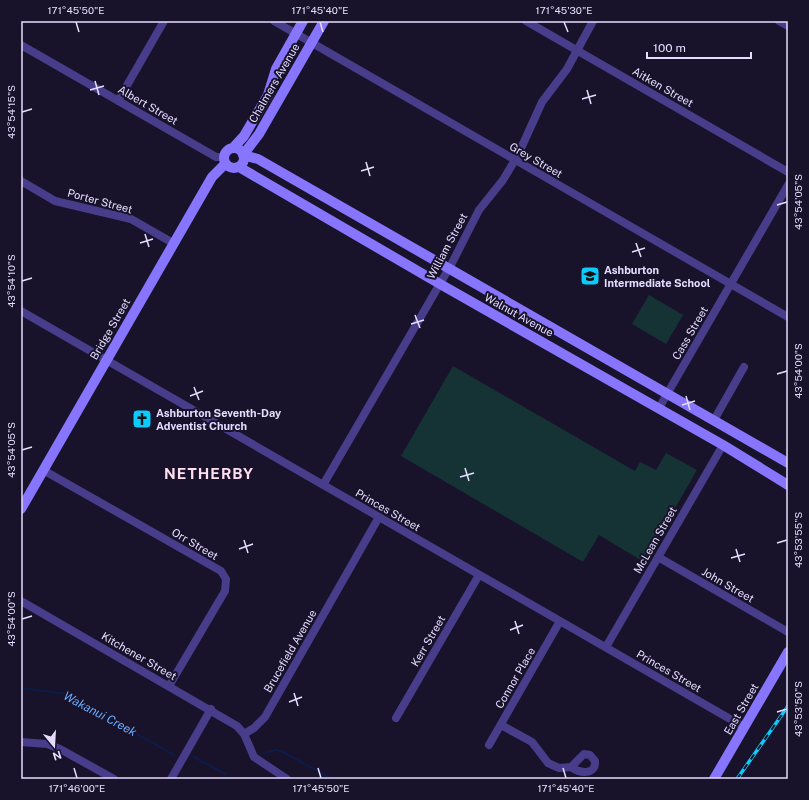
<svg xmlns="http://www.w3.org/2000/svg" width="809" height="800" font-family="'Public Sans',sans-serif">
<rect width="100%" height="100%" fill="#19122b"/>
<path fill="#153335" d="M649 295 683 315 666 344 632 324Z
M453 366 635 471 640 462 656 470 666 453 697 470 644 562 599 535 583 562 401 456Z"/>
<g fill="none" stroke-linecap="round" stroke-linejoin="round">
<path stroke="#0c1c4a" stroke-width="2" d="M21 688 66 694 174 755
M264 753 276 750 283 752 332 779
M194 757 225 774"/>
<path stroke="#483d8a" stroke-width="8" d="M274 21 788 317
M526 21 788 172
M779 21 788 26
M21 45 216 157H223
M118 101 164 21
M21 181 55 201 131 219 173 243
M21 311 744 727
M659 408 788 185
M714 420 744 367
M43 470 221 571 226 579 225 591 169 686
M323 485 452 263 479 210 503 180 518 155 542 102 567 69 593 21
M658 557 788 632
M21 601 237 726 244 734 254 757 287 779
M606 647 723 445
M396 718 479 575
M501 725 532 742 548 763 559 768 571 767 584 754 590 755 595 761C596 776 579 773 571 767
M244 734 254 728 265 717 379 517
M21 742 47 744 60 749 114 779
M489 745 560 621
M171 779 211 709"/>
<path stroke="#8775fd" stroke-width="10" d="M324 21 259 134 243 155 258 159 788 463
M224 158a10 10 0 1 1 20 0a10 10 0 1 1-20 0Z
M233 148 244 136 268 95 276 69 303 21
M239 167 440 284 723 445 788 485
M21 509 212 177 225 164
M714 779 788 652"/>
<g stroke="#0bcafc" stroke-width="3.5">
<path id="rail" d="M737 779 788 706"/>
</g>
<use href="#rail" stroke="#19122b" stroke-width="2" stroke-dasharray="6" stroke-linecap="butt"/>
</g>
<path fill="none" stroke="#e4ddff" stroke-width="1.5" d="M76 22 79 32M320 22 323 32M564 22 568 32M95 81 99 95M90 90 104 86M587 90 591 104M582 99 596 95M22 112 32 109M366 162 370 176M361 171 374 167M777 205 787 202M145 234 149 247M140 243 153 239M636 243 641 257M632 252 645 248M22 281 32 278M415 315 420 328M411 324 424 320M777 374 787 371M194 387 199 400M190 396 203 391M686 396 690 410M682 405 695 401M22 450 32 447M465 468 469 481M460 477 474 473M244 540 248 553M777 543 787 540M239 549 253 544M736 549 740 562M731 558 745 554M22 619 32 616M515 621 519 634M510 630 523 625M294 693 298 706M289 702 302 697M777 712 787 709M74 768 77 778M318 768 321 778M563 768 566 778"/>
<defs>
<g id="school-square" transform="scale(1)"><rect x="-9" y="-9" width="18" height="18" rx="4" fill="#0bcafc" stroke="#19122b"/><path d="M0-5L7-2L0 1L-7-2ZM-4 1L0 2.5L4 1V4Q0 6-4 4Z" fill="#111"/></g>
<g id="church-square" transform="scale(1)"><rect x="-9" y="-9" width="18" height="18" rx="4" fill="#0bcafc" stroke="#19122b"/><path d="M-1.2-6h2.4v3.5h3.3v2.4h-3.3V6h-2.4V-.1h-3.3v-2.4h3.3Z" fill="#111"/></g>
</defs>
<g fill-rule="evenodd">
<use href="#school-square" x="590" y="276"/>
<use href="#church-square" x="142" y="419"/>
</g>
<g text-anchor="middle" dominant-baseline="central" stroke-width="4" stroke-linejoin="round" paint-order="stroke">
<g font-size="11" fill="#e4ddff" stroke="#19122b">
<text transform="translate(274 83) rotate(-60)">Chalmers Avenue</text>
<text transform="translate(663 87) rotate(30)">Aitken Street</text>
<text transform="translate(148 105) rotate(30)">Albert Street</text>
<text transform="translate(536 160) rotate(30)">Grey Street</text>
<text transform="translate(100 201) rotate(15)">Porter Street</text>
<text transform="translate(447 246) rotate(-62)">William Street</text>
<text transform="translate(519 315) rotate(29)">Walnut Avenue</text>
<text transform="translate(110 329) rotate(-60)">Bridge Street</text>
<text transform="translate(690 333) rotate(-60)">Cass Street</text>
<text transform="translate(388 510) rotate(30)">Princes Street</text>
<text transform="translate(655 540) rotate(-60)">McLean Street</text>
<text transform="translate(195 544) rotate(30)">Orr Street</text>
<text transform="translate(728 585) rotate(30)">John Street</text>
<text transform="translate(428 641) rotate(-60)">Kerr Street</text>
<text transform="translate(290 651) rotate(-60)">Brucefield Avenue</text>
<text transform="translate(139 656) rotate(30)">Kitchener Street</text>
<text transform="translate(669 671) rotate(30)">Princes Street</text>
<text transform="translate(515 678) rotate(-60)">Connor Place</text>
<text transform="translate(741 709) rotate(-60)">East Street</text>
</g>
<g font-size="11" font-weight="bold" fill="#e4ddff" stroke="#19122b" text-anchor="start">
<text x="604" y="270">Ashburton<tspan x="604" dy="13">Intermediate School</tspan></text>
<text x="156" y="413">Ashburton Seventh-Day<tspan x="156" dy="13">Adventist Church</tspan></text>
</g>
<g font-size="12" font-style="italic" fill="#6cabfd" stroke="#19122b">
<text transform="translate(100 714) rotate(28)">Wakanui Creek</text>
</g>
<g font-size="15" font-weight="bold" letter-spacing="1" fill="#ffdef0" stroke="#19122b">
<text x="209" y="473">NETHERBY</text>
</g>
</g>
<rect width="809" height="800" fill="none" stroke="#19122b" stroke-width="44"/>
<g transform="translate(54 746) rotate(162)" stroke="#19122b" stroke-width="3" paint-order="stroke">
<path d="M0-3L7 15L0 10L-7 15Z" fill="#e4ddff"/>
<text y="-6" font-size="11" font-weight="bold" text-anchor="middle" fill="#e4ddff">N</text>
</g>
<path d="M647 52v6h104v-6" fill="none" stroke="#e4ddff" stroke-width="2"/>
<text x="653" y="52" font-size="12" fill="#e4ddff" stroke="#19122b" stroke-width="3" paint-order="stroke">100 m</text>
<rect x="22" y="22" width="765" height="756" fill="none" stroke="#e4ddff" stroke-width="1.5"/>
<g font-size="10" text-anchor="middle" fill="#e4ddff">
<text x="76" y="14">171°45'50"E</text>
<text x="320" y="14">171°45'40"E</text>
<text x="564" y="14">171°45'30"E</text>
<text transform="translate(11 112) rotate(-90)" y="4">43°54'15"S</text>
<text transform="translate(798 202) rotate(-90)" y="4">43°54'05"S</text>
<text transform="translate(11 281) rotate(-90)" y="4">43°54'10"S</text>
<text transform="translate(798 371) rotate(-90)" y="4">43°54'00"S</text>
<text transform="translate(11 450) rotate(-90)" y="4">43°54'05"S</text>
<text transform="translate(798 540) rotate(-90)" y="4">43°53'55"S</text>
<text transform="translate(11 619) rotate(-90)" y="4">43°54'00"S</text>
<text transform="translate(798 709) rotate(-90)" y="4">43°53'50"S</text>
<text x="77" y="792">171°46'00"E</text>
<text x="321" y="792">171°45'50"E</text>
<text x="566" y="792">171°45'40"E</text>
</g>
</svg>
